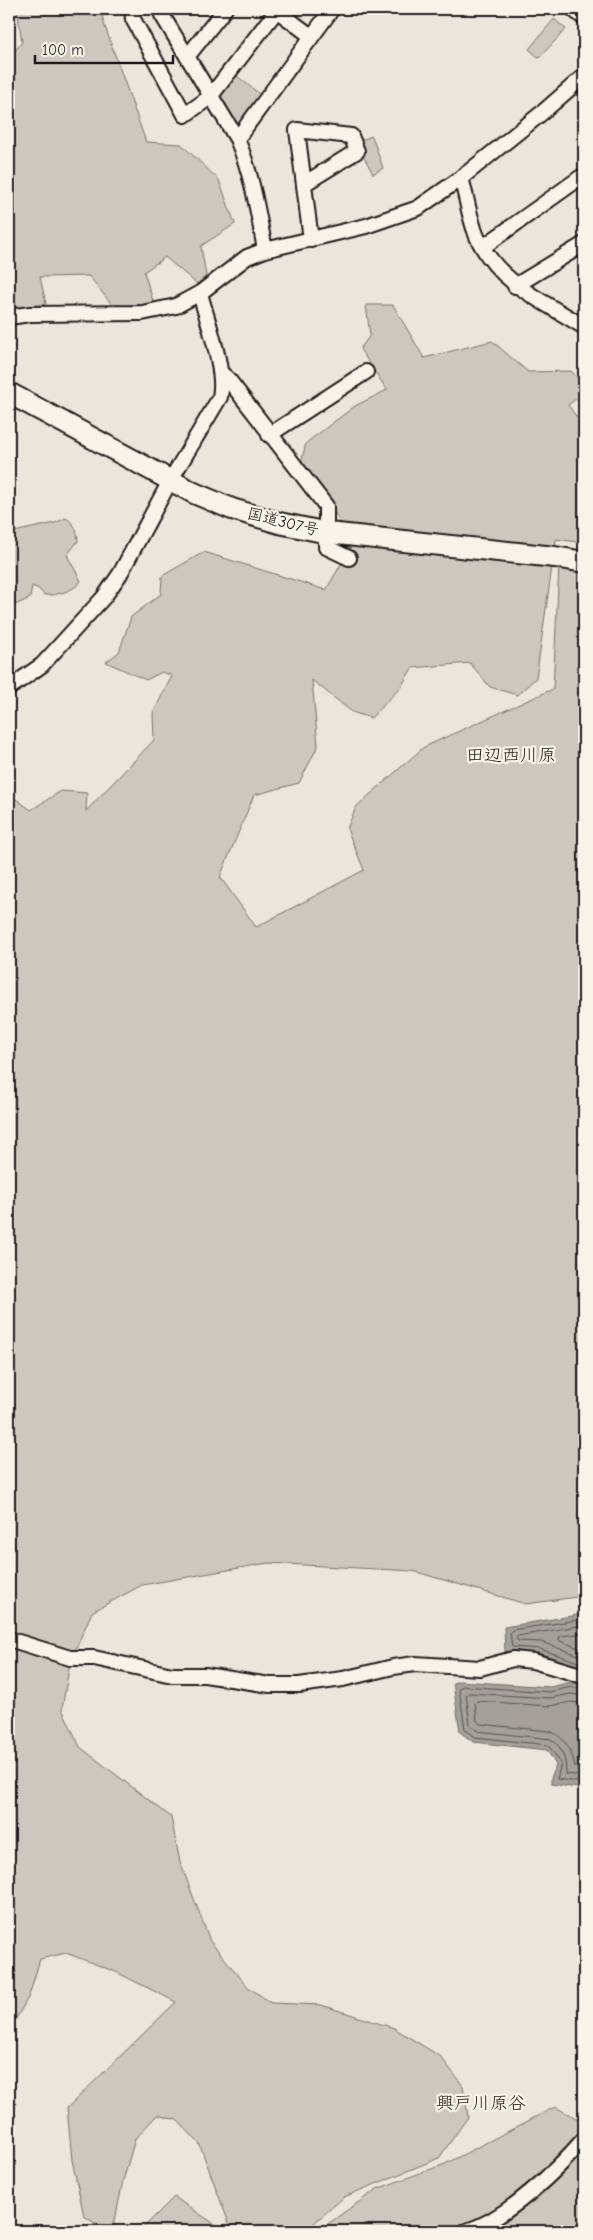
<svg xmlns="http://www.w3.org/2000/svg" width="593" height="2240" font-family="'Comic Neue','Klee One',sans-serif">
<rect width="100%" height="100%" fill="#eae6dc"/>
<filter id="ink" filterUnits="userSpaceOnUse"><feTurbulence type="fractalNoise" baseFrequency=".02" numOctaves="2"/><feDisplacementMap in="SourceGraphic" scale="10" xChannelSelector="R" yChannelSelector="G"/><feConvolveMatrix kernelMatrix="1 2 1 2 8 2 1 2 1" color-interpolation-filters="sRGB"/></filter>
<g filter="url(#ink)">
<path fill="#ccc8c0" stroke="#74726e" d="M17 9H101L104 24 146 142 181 144 219 180 235 224 201 246 206 276 197 284 165 257 144 272 154 304 113 306 89 276 40 277 46 304 9 309V58L22 42Z
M554 19 566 29 539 58 529 49Z
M233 73 261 95 240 125H234L217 97Z
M372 136 383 168 373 174 356 142Z
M366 305H393L424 358 492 341 528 372 571 371 584 385V393L568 405 584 427V543L556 539 536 678 517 695 490 687 470 663 412 668 401 687 371 718 352 712 312 680 318 746 299 783 254 795 220 877 256 927 364 870 347 829 356 807 424 747 553 689 559 566 584 571V1596L526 1604 413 1571 268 1563 142 1585 92 1612 70 1662 62 1709 80 1747 171 1817 180 1862 210 1941 248 1987 271 2003 321 2005 394 2028 441 2057 463 2086 468 2117 439 2158 344 2197 305 2231H238L230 2226 199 2143 177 2120 157 2115 135 2139 123 2181 113 2230 104 2229 84 2216 72 2160 67 2108 176 2002 116 1972 66 1953 40 1959 29 1996 9 2031V794L31 810 61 791 87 793 86 811 154 740 153 713 172 676 162 672 146 680 106 662 119 652 131 617 161 594 162 576 204 552 326 590 351 547 336 515 301 463 306 443 355 406 387 390 360 349 370 335Z
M66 518C75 524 77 530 78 541L67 555 81 581C75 591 55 596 44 595L39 589 32 586 30 598 9 608V533L55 523Z
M555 2107 584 2122V2231H318L377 2189 445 2164Z
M174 2197 225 2231H140Z"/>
<path fill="#a3a19a" stroke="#6d6c68" d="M584 1614V1669L539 1653 505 1652 504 1627Z
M459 1681 551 1687 571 1682 584 1686V1789L551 1784V1778L556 1765 547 1750 473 1742 460 1732 453 1683Z"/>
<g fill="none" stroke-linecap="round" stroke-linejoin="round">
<path stroke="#52514e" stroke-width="1" d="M584 1619 512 1630 510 1633 512 1647 540 1649 584 1664
M584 1625 518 1636 516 1638 518 1641 541 1642 584 1657
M584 1633 560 1636 559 1639 560 1641 584 1650
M584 1690 571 1687 550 1692 462 1686 459 1689 465 1729 475 1737 548 1745 561 1763 557 1779 584 1783
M584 1696 571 1694 550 1698 469 1693 466 1695 470 1725 477 1731 551 1739C563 1747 566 1761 566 1774L584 1776
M584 1704 571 1702 550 1706 477 1701 475 1703 477 1721 480 1724 549 1731C564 1735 573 1753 575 1767L584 1769"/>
<g stroke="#1c1c1c" stroke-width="18">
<path id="minor" d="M132 9 133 19 185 115 210 97 277 10
M166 9 162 15 237 139C252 174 258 212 265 250
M275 9 311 36
M573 9 584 18
M187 57 225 9
M237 139 332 9
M461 178C467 197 470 224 479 241 502 286 544 301 584 327
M304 184 357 151 351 136 297 130 311 240
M483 247 584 175
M515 286 584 244
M9 317 30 314 142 313 176 306 200 293 247 257 265 250 366 226 418 208 461 178 543 112 584 76
M220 372 228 379 326 506V547L349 558
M269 435 366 372
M9 688 42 665 104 597 120 574 170 481 220 397C226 370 207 321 200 293
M9 1639 70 1658H94L172 1675H205L270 1685H299L343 1679 393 1667 415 1664 480 1668 513 1659 533 1661 584 1676
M466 2231C506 2220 557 2170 584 2139"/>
</g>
<g stroke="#1c1c1c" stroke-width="24">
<path id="highway" d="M9 393 194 493 232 509 279 523 328 533 555 557 584 562"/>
</g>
<use href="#minor" stroke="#f7f3e8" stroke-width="14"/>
<use href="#highway" stroke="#f7f3e8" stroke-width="20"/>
</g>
</g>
<g text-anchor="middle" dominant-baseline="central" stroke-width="4.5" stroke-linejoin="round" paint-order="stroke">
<g font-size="16" fill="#1c1c1c" stroke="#f7f3e8">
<text transform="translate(283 522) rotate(14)">国道307号</text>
</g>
<g font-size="18" fill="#1c1c1c" stroke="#f7f3e8">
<text x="511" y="755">田辺西川原</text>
<text x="481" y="2103">興戸川原谷</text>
</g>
</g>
<rect width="593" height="2240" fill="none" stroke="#f7f3e8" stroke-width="30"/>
<rect x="15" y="15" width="563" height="2210" fill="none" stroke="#1c1c1c" stroke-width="2" filter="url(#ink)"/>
<path d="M35 55v8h138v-8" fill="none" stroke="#1c1c1c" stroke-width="2.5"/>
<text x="42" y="55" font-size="15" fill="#1c1c1c" stroke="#f7f3e8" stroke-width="4" paint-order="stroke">100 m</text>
</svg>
